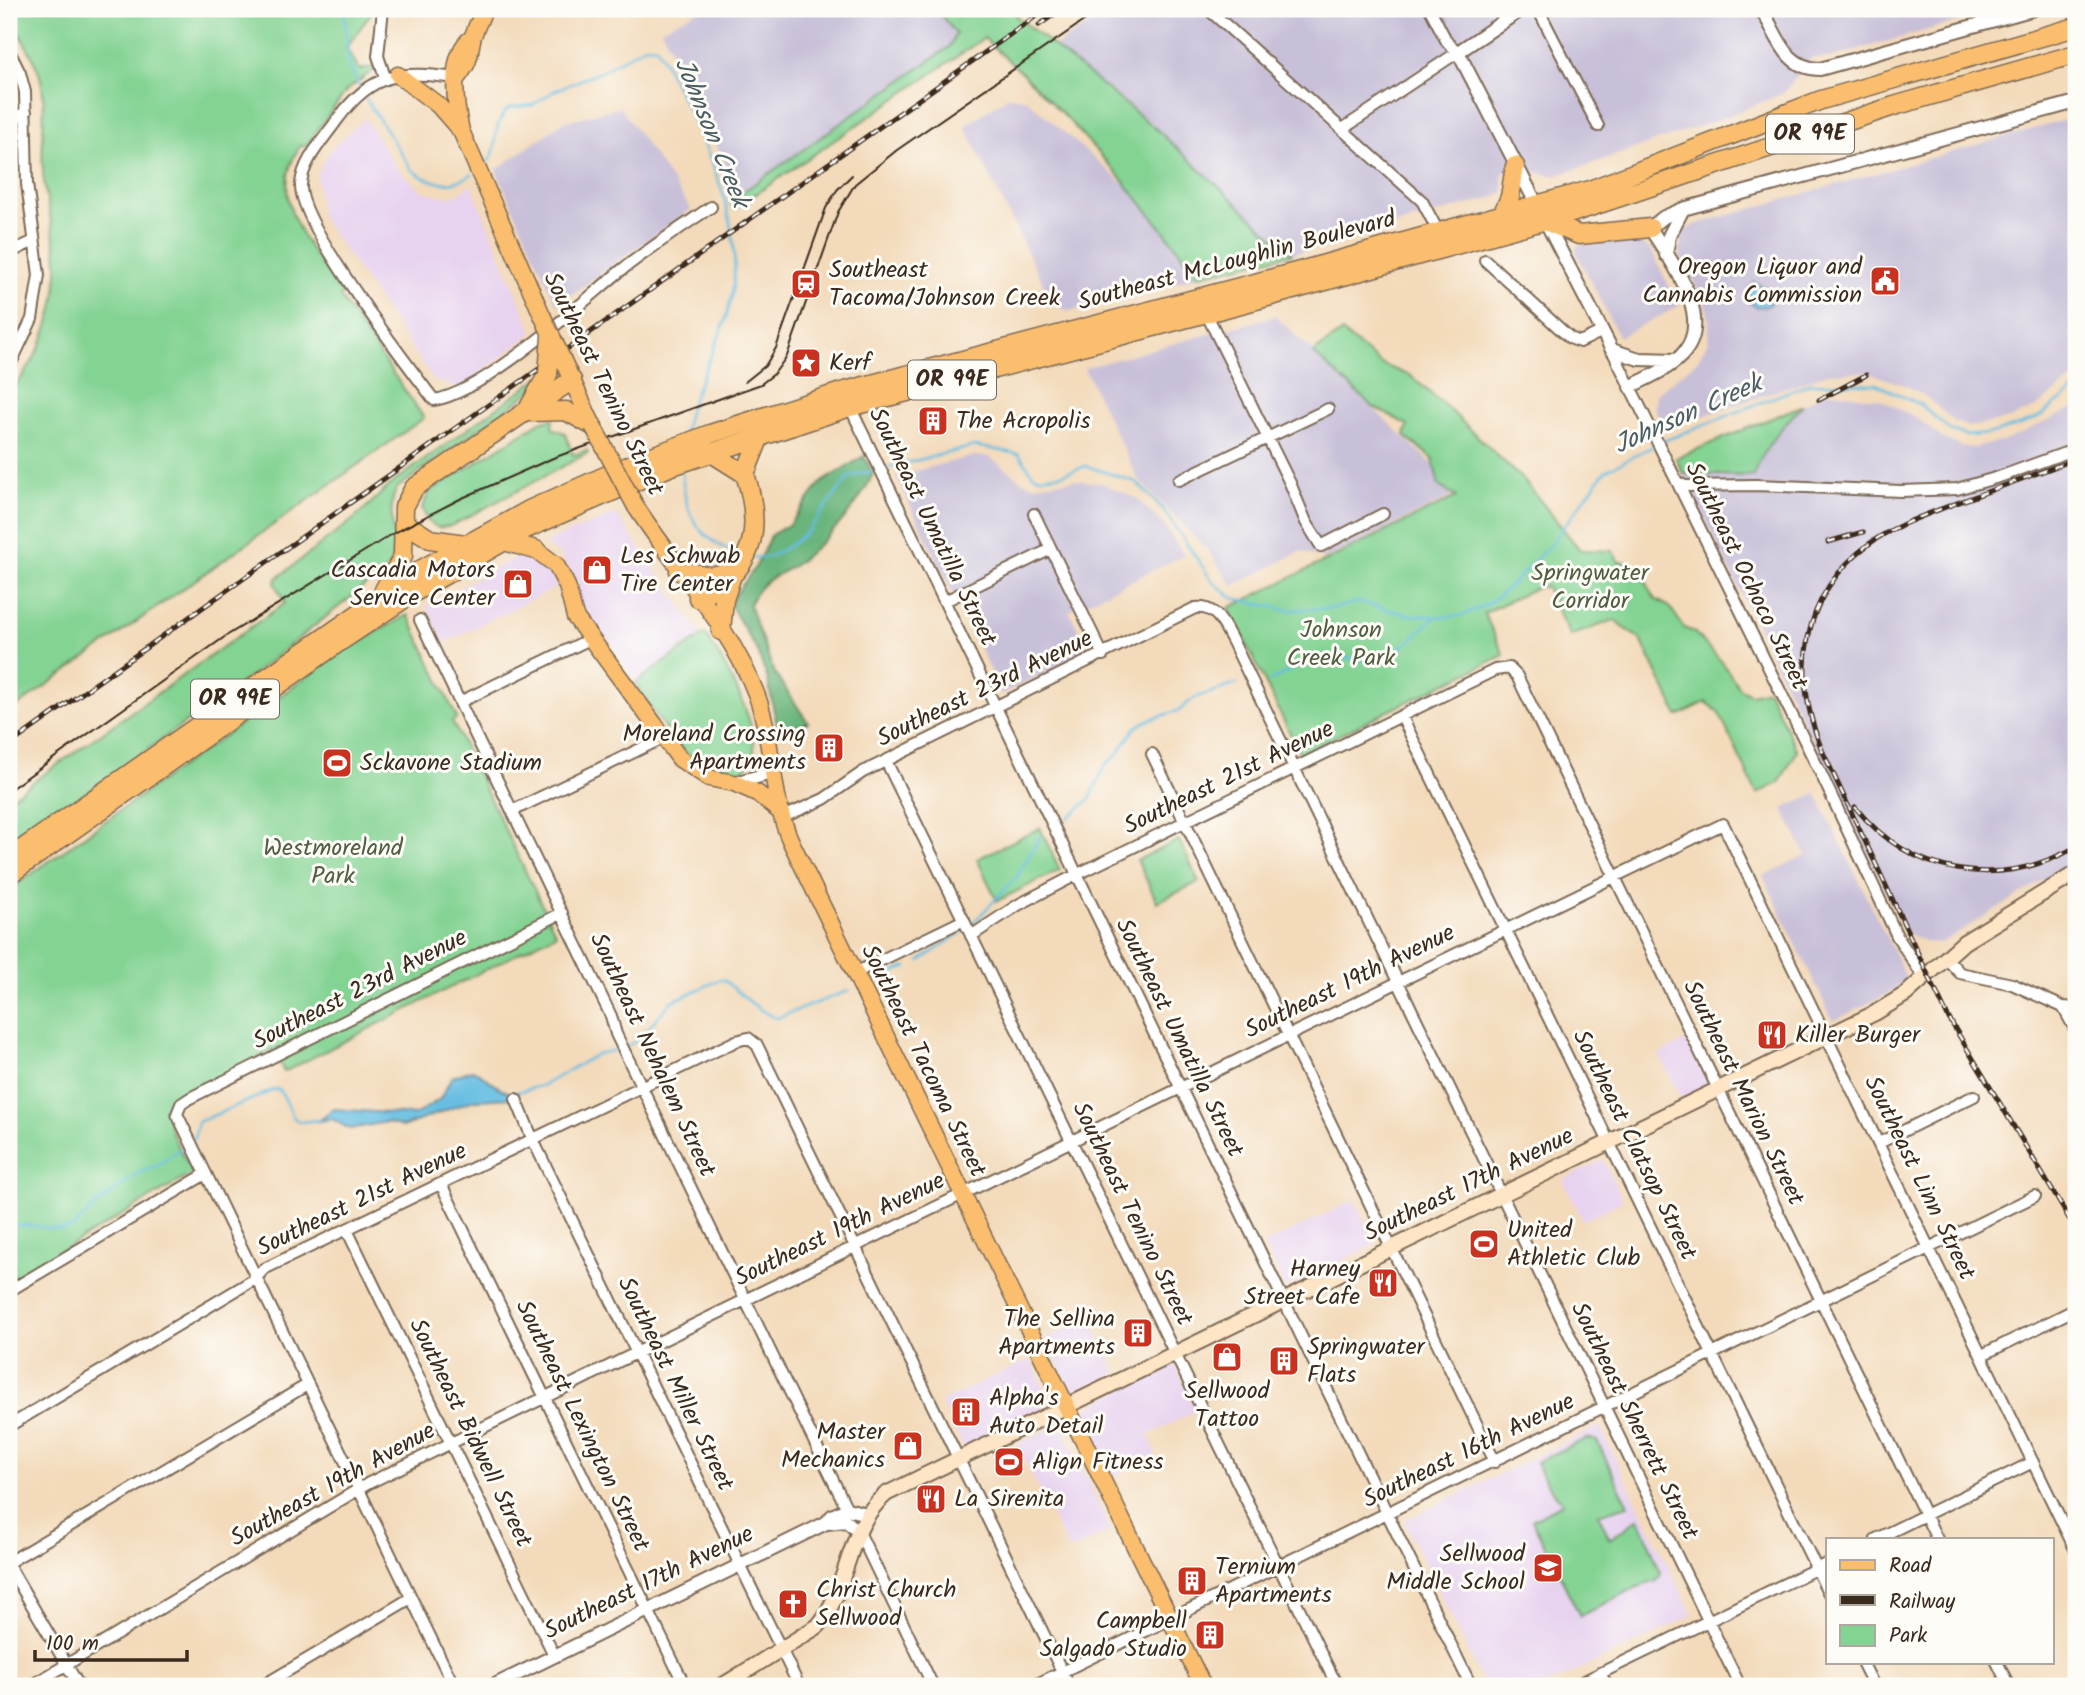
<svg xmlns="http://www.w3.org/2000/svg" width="2085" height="1695" font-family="Kalam,sans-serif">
<rect width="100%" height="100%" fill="#fdfcf7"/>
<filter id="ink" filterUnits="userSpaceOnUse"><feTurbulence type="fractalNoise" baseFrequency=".0143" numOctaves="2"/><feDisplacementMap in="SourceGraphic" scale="14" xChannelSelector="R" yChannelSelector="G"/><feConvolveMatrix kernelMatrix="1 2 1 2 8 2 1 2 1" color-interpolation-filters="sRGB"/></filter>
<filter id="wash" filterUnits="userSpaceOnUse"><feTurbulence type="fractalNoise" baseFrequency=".00686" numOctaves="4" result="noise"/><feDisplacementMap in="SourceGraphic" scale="28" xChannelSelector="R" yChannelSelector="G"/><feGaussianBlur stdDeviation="1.57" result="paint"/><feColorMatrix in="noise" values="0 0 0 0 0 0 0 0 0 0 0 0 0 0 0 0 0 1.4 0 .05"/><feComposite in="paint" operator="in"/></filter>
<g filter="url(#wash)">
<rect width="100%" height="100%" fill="#f3daba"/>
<path fill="#e7d2ef" d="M365 118 397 168 422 191 446 197 458 194 471 184 533 333 459 389 434 380 320 215 317 173 332 148Z
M616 514 702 636 637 682 602 632 590 624 582 613 572 573 559 553 548 548 546 542Z
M520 555 532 558 546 567 559 586 444 643 426 606Z
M1687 1040 1709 1085 1681 1099 1659 1054Z
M1603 1160 1623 1201 1583 1221 1563 1180Z
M1354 1200 1376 1244 1286 1288 1264 1245Z
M1090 1318 1117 1374 1075 1393 1068 1387 1046 1339Z
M1030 1359 1046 1392 1044 1406 1039 1412 964 1448 941 1402Z
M1172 1364 1176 1366 1196 1411 1148 1435 1157 1455 1114 1476 1086 1420V1408Z
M1058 1425 1064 1429 1111 1531 1069 1551 1017 1444Z
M1599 1426 1693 1615 1546 1686H1485L1404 1521Z"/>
<path fill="#c8bfd8" d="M702 9H952L977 31 741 197 661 29Z
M1112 9H2002L1829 58H1811L1784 93 1723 118 1556 176 1536 172 1525 163 1502 174 1504 191 1496 197 1292 254 1154 127 1052 48Z
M1009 96 1026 99 1142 200 1198 276 1069 311 1053 304 965 126Z
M620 107 691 209 557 305 496 170 563 122Z
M2076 117V377L2035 408 2010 419 1969 427 1955 422 1925 396 1907 386 1866 372 1828 373 1665 429 1655 409 1656 394 1697 361 1708 341 1709 325 1707 309 1680 255 1681 238 1686 230 1694 225Z
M1621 241 1639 242 1651 250 1679 306 1619 337 1575 250 1578 245Z
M1275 316 1445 476 1455 495 1324 559 1301 551 1233 586 1209 552 1138 479 1084 368Z
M1827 391 1879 399 1917 418 1942 438 1960 446 1974 448 2007 440 2076 407V860L1941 943 1926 942 1906 933 1683 474 1753 476 1761 455 1779 430 1803 405Z
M974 456 990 457 1022 481 1034 485 1073 480 1101 483 1136 498 1164 525 1184 555 1069 611 1089 651 1002 694 896 476Z
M1816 793 1906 977 1904 982 1893 991 1833 1021 1763 876 1806 855 1783 809Z"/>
<path fill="#83d393" stroke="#5f7e58" stroke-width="2" d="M9 9H374L346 48 360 70 375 66V69L347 90 305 147 301 145C262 198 314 252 343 294L340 297 424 418 9 712V393C41 358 60 308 57 261 55 231 45 202 43 171 40 140 48 106 40 76 34 51 14 33 9 9Z
M936 9H1024L1016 16 1154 127 1292 254 1198 276C1134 189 1065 110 984 38L734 209 730 201 949 47 956 34Z
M1342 332 1381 364 1411 376 1451 411 1526 483 1580 550 1612 551 1619 562H1626L1640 570 1655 599 1670 607 1684 628 1694 632 1722 662 1740 689 1751 694 1768 690 1797 751 1779 783 1757 794 1719 713 1706 702 1678 716 1641 640 1614 620 1570 636 1546 587H1538L1484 613 1504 655 1300 754 1229 608 1456 497 1439 486 1433 459 1405 436 1408 425 1373 407 1313 353Z
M541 376 532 390 397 488C383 514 402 541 389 567L251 676 9 848V799L285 603 275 584 277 578 354 519 391 484Z
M1803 405C1781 427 1764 447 1753 476L1683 474 1676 458Z
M553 419 552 428 565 433 573 455 587 450 588 453 453 525 438 528 428 521 422 508 429 492 542 421Z
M408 615 457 718 452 721 556 934 284 1072 273 1050 177 1099C155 1118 183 1153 193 1173L9 1282V890L347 648Z
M705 634C719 654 783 758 739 771 725 775 705 767 694 759 669 742 652 707 635 683Z
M1040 828 1060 870 997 901 977 859Z
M1179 840 1199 882 1157 902 1137 860Z
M1588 1438 1597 1441 1628 1505 1598 1514 1610 1539 1639 1518 1661 1573 1657 1581 1635 1588 1580 1616 1532 1520 1563 1503 1547 1484 1536 1462Z"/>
<path fill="#6ab57d" stroke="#52704e" stroke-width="2" d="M864 456 873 474C858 508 829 537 801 560 779 578 762 576 749 605L774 672 808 722 779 735 767 677 756 649 731 606 735 595 756 566 771 535 790 524 821 483Z"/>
<path fill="#65bde2" stroke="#507480" stroke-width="2" d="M1754 282 1772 292 1774 300 1767 306 1756 307 1749 302 1748 289Z
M472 1070C487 1075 493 1087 508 1092L511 1098 473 1100 402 1127 386 1122 350 1129 332 1119 319 1121 334 1109 415 1115 440 1099 452 1077Z"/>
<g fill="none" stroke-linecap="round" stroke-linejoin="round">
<path stroke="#65bde2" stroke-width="2.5" d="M344 9 349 64 361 90
M364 96 412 170C431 184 452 188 472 174
M483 166C505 150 486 130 509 108L533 105 554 91 602 71 645 46 657 47C692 121 747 209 732 294 723 344 690 386 684 436
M1661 442 1810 383 1876 384 1921 405 1950 430 1967 436 1996 433 2036 419 2076 389
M882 469 975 446 1019 454 1033 474 1040 477 1063 474 1086 466 1136 482 1162 508 1213 582 1233 598 1288 610 1333 608 1359 602 1409 615 1450 617 1463 615 1488 604 1509 587 1551 544 1605 471 1655 445
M682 470C684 514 696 537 737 554
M754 558 771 556 792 544 807 532 849 477 875 470
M1270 681 1307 662 1342 657 1380 662 1411 640 1434 618
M1068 818 1090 799 1105 765 1117 755 1135 728 1146 721 1180 710 1194 698 1237 684
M971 925 1016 878 1040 837
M920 961 966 929
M877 979 907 967
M627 1046 638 1040 671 1002 719 980H724C735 989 764 1016 777 1018L848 991
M506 1095 544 1085 597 1054 621 1049
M194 1139 198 1122 276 1089 281 1091 294 1118 300 1122 320 1120
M9 1226 27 1225 62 1230 74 1227 94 1207 138 1173 158 1165 189 1143"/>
</g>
</g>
<g filter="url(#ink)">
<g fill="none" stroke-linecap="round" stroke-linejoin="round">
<g stroke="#7b6855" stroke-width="14">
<path id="minor" d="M383 9 378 56 385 77
M1208 9 1422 201 1439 233
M1538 9 1598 126
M9 51 20 73 25 92 27 184 39 275 32 319 9 367
M457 78C400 71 373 71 337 120 324 139 302 161 301 185 298 223 407 364 434 400 483 393 578 306 619 272 648 249 680 228 711 207
M9 120 26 112
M1344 128 1458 52 1447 42 1430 9
M9 253 34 241
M1485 260 1570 338 1580 342 1603 331
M1206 313 1290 483 1306 522 1321 546 1383 514
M1612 350 1823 778 1897 936 1924 978
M850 407 1471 1686
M1179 480 1328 409
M1677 482 1685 486 1756 485 1901 491 1957 489 1999 477 2076 449
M1034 514 1103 655
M945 601 1051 549
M420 620 611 1016 616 1034 847 1509
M460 702 592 638
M1402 717 1828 1592
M1152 754 1495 1462
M886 761 1337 1686
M512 811 663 738
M781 818 824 799 863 772 1195 608C1217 605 1224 626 1233 642L1740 1686
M971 936 1018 905 1076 875 1495 670 1509 668 1517 676 1937 1539
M1945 957 1960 973 2012 984 2063 1007 2076 1008
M855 973 964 920
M2063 1007 2076 1031
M516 1099 533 1140 799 1686
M1879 1143 1974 1096
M441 1184 685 1686
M347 1230 554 1655
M9 1291 204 1175
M1982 1355 2076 1309
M9 1426 255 1279 264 1269 736 1041 748 1038 757 1045 1069 1686
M859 1532 933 1686
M1876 1539 2033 1462
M9 1562 307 1385
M9 1566 79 1686
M1862 1662 1874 1686
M1997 1662 2009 1686
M1600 1673 1607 1686
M31 1686 369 1483 1723 824 2076 1551
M262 1686 411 1598
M454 1686 177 1114 181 1104 190 1098 562 913
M1033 1686 2035 1196
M1574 1686 1828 1563"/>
</g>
<g stroke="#7b6855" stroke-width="16">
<path id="tertiary" d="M1522 9 1458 52 1612 350 1639 359 1677 360
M1761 9C1778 34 1784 69 1820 69L2034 9
M1666 255 1669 236 1683 209
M1630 387C1647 378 1667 370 1681 356 1717 320 1671 261 1650 228L1664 217 1683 209 2076 102
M735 783 771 773
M827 1523 846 1521 859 1532
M493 1686 826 1523 832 1516 847 1509 867 1514"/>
</g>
<g stroke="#7b6855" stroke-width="18">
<path id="secondary" d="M722 1686 818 1626C850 1587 846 1527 886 1494L1875 1013 1906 994 1964 942 2076 873"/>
</g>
<g stroke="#7b6855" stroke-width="19">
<path id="primary" d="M472 38C448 54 455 105 461 131L542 315
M398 75 438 105 459 129
M457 78C472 59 468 56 473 36 476 27 481 18 484 9
M564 363 593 426
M636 507C675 567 732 629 757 696 774 744 770 795 791 842L1203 1686
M536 550 556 565 567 586 575 617 680 759 709 778 734 783 757 793 778 810"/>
</g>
<g stroke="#7b6855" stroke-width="21">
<path id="trunk" d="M1502 215 1510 197 1515 166
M1545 221 1579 235 1650 228
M528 409 548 374
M530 412 566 411 593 426
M745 474 761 434
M405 523 430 539 465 544
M504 541 536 550
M679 571 711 576 734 571
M384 590 403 556 404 507 414 488 572 380
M698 598C755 572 763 529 745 474L710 452
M721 631 724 600 731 578
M9 858 422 569 531 509 634 463 710 434 838 393 1300 271 1590 190 1821 100 2076 27
M9 875 341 641 413 593 526 529 669 467 850 407 1271 296 1575 212 1894 106 2076 54"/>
</g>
<use href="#minor" stroke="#fff" stroke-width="10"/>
<use href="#tertiary" stroke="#fff" stroke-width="12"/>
<use href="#secondary" stroke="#fde5c5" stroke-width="14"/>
<use href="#primary" stroke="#fabe6e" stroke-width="16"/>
<use href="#trunk" stroke="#fabe6e" stroke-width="18"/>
<path stroke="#3b2a1e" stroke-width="2" d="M745 382 765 366 776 348 826 208 837 190 852 175
M9 790 226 636 394 533 460 499 553 458 761 384 774 374 787 356 838 212 855 184 897 150 1101 9"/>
<g stroke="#3b2a1e" stroke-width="5">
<path id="rail" d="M1039 25 1062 9
M1819 400 1866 375
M2076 459C2033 475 1989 491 1946 507 1920 517 1892 527 1869 544 1800 596 1791 674 1822 750L1948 1017 2076 1230
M1828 542 1863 532
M9 745 1046 9
M1855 807C1912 877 1999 890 2076 847"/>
</g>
<use href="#rail" stroke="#fdfcf7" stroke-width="2.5" stroke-dasharray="8" stroke-linecap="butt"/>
<g stroke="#7b6855" stroke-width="19" stroke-linecap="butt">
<path id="primary-bridge" d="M542 315 564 363
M593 426 636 507"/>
</g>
<g stroke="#7b6855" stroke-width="21" stroke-linecap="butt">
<path id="trunk-bridge" d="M548 374 551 336"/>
</g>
<use href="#primary-bridge" stroke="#fabe6e" stroke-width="16"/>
<use href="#trunk-bridge" stroke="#fabe6e" stroke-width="18"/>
</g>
</g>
<defs>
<g id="civic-square" transform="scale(1.575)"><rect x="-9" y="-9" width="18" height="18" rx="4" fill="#c8321e" stroke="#fdfcf7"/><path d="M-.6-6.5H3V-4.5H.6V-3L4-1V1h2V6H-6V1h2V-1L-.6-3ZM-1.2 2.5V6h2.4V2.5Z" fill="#fff"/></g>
<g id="station-square" transform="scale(1.575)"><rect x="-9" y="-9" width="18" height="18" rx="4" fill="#c8321e" stroke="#fdfcf7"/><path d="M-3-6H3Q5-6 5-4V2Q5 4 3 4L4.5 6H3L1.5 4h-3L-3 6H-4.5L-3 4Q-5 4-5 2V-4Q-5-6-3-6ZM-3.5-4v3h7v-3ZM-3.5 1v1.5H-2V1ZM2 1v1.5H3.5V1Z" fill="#fff"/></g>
<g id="sight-square" transform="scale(1.575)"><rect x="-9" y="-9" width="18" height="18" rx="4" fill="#c8321e" stroke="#fdfcf7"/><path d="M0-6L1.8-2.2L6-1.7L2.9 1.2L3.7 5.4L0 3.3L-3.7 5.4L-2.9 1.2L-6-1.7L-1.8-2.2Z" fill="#fff"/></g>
<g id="building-square" transform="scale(1.575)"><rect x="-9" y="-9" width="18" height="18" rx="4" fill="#c8321e" stroke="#fdfcf7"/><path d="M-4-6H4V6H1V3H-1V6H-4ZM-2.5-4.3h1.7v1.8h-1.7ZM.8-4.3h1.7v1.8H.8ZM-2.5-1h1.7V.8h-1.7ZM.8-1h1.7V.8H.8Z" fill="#fff"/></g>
<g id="shop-square" transform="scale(1.575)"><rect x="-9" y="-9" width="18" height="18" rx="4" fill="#c8321e" stroke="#fdfcf7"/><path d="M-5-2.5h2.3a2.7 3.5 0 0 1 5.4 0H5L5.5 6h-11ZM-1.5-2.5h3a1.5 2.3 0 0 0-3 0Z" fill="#fff"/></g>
<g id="stadium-square" transform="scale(1.575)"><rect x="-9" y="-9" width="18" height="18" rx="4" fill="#c8321e" stroke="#fdfcf7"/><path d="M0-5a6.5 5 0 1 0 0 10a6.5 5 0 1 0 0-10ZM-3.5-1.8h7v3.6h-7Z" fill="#fff"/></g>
<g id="restaurant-square" transform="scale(1.575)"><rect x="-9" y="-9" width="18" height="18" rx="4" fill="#c8321e" stroke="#fdfcf7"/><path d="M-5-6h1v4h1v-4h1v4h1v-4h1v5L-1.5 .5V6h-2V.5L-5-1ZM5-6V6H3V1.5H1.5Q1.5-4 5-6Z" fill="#fff"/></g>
<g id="school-square" transform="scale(1.575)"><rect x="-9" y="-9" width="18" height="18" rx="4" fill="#c8321e" stroke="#fdfcf7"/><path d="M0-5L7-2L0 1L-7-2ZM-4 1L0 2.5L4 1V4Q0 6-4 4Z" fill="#fff"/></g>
<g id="church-square" transform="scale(1.575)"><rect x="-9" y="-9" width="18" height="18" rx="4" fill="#c8321e" stroke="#fdfcf7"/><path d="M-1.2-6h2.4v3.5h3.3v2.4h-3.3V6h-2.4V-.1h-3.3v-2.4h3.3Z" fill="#fff"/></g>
</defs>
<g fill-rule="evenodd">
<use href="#civic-square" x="1885" y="281"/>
<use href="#station-square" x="806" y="284"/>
<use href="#sight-square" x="806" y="363"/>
<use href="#building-square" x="933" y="421"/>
<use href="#shop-square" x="597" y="570"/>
<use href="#shop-square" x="518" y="584"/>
<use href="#building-square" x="829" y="748"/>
<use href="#stadium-square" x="337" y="763"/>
<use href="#restaurant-square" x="1772" y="1035"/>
<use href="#stadium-square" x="1484" y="1244"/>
<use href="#restaurant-square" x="1383" y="1283"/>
<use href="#building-square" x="1138" y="1333"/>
<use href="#shop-square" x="1227" y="1357"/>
<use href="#building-square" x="1284" y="1361"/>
<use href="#building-square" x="966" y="1412"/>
<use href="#shop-square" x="908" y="1446"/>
<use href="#stadium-square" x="1009" y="1462"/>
<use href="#restaurant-square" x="931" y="1499"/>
<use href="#school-square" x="1548" y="1568"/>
<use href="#building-square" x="1192" y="1581"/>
<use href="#church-square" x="793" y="1604"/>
<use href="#building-square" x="1210" y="1635"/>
</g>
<g text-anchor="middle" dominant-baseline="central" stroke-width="6" stroke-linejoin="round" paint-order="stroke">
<g fill="#fdfcf7" stroke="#75695f" stroke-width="2">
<rect x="1766" y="114.5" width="88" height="39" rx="5"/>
<rect x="908" y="360.5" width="88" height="39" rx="5"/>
<rect x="191" y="679.5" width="88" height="39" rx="5"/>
</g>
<g font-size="23" font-weight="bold" fill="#3b2a1e">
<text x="1810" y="134">OR 99E</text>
<text x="952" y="380">OR 99E</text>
<text x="235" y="699">OR 99E</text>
</g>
<g font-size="24" fill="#3b2a1e" stroke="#fdfcf7">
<text transform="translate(1237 261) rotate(-15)">Southeast McLoughlin Boulevard</text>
<text transform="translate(603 384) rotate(64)">Southeast Tenino Street</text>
<text transform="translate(932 527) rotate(64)">Southeast Umatilla Street</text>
<text transform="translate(1746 576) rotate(64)">Southeast Ochoco Street</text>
<text transform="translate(985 689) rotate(-26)">Southeast 23rd Avenue</text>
<text transform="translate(1229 778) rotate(-26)">Southeast 21st Avenue</text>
<text transform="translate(1350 982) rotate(-26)">Southeast 19th Avenue</text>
<text transform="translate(360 990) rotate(-27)">Southeast 23rd Avenue</text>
<text transform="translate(1179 1038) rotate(64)">Southeast Umatilla Street</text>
<text transform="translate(652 1055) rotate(65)">Southeast Nehalem Street</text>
<text transform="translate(923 1061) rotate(64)">Southeast Tacoma Street</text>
<text transform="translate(1743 1093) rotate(64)">Southeast Marion Street</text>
<text transform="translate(1634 1145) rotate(64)">Southeast Clatsop Street</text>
<text transform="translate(1919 1178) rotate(64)">Southeast Linn Street</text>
<text transform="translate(1469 1185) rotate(-26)">Southeast 17th Avenue</text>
<text transform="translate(362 1200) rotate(-26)">Southeast 21st Avenue</text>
<text transform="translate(1132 1214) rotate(64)">Southeast Tenino Street</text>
<text transform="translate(840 1230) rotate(-26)">Southeast 19th Avenue</text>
<text transform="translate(675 1384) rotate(64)">Southeast Miller Street</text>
<text transform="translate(1634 1421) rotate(64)">Southeast Sherrett Street</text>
<text transform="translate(582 1426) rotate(64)">Southeast Lexington Street</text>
<text transform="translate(470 1433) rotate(64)">Southeast Bidwell Street</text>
<text transform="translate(1469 1451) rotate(-26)">Southeast 16th Avenue</text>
<text transform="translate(333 1485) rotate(-29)">Southeast 19th Avenue</text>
<text transform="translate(649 1583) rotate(-26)">Southeast 17th Avenue</text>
</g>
<g font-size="24" fill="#3b2a1e" stroke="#fdfcf7" text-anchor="start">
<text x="1862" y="267" text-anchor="end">Oregon Liquor and<tspan x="1862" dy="28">Cannabis Commission</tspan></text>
<text x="829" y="270">Southeast<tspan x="829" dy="28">Tacoma/Johnson Creek</tspan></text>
<text x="829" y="363">Kerf</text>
<text x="956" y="421">The Acropolis</text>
<text x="620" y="556">Les Schwab<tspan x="620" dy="28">Tire Center</tspan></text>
<text x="495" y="570" text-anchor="end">Cascadia Motors<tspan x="495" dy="28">Service Center</tspan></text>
<text x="806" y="734" text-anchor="end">Moreland Crossing<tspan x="806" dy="28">Apartments</tspan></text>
<text x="360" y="763">Sckavone Stadium</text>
<text x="1795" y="1035">Killer Burger</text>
<text x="1507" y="1230">United<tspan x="1507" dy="28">Athletic Club</tspan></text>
<text x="1360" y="1269" text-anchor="end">Harney<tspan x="1360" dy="28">Street Cafe</tspan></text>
<text x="1115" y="1319" text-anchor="end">The Sellina<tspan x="1115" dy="28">Apartments</tspan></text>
<text x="1307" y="1347">Springwater<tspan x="1307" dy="28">Flats</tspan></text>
<text x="1227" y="1391" text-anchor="middle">Sellwood<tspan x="1227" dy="28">Tattoo</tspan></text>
<text x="989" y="1398">Alpha's<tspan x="989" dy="28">Auto Detail</tspan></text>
<text x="885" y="1432" text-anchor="end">Master<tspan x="885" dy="28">Mechanics</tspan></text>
<text x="1032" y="1462">Align Fitness</text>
<text x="954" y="1499">La Sirenita</text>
<text x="1525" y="1554" text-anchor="end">Sellwood<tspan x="1525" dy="28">Middle School</tspan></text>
<text x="1215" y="1567">Ternium<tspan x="1215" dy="28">Apartments</tspan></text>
<text x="816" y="1590">Christ Church<tspan x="816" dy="28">Sellwood</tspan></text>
<text x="1187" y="1621" text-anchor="end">Campbell<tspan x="1187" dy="28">Salgado Studio</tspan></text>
</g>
<g font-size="24" fill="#515d41" stroke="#fdfcf7">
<text x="1590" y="573">Springwater<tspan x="1590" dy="28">Corridor</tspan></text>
<text x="1341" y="630">Johnson<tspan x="1341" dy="28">Creek Park</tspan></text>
<text x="333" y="848">Westmoreland<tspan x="333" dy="28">Park</tspan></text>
</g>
<g font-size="26" font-style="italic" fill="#4a5d63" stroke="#fdfcf7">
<text transform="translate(711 133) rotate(68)">Johnson Creek</text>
<text transform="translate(1688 415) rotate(-24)">Johnson Creek</text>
</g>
</g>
<rect width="2085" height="1695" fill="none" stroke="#fdfcf7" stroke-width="35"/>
<rect x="1826" y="1538" width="228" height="126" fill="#fdfcf7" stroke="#afa8a0" stroke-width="2"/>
<rect x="1840" y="1560" width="35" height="10" fill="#fabe6e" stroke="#afa8a0" stroke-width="2"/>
<text x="1889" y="1572" font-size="21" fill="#3b2a1e">Road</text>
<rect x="1840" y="1595" width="35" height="10" fill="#3b2a1e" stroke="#afa8a0" stroke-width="2"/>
<text x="1889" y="1608" font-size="21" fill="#3b2a1e">Railway</text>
<rect x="1840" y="1625" width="35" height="21" fill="#83d393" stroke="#afa8a0" stroke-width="2"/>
<text x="1889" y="1642" font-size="21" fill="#3b2a1e">Park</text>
<path d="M35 1650v10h152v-10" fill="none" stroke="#3b2a1e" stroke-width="3.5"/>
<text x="46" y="1650" font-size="21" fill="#3b2a1e" stroke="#fdfcf7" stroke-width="5" paint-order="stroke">100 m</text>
</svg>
